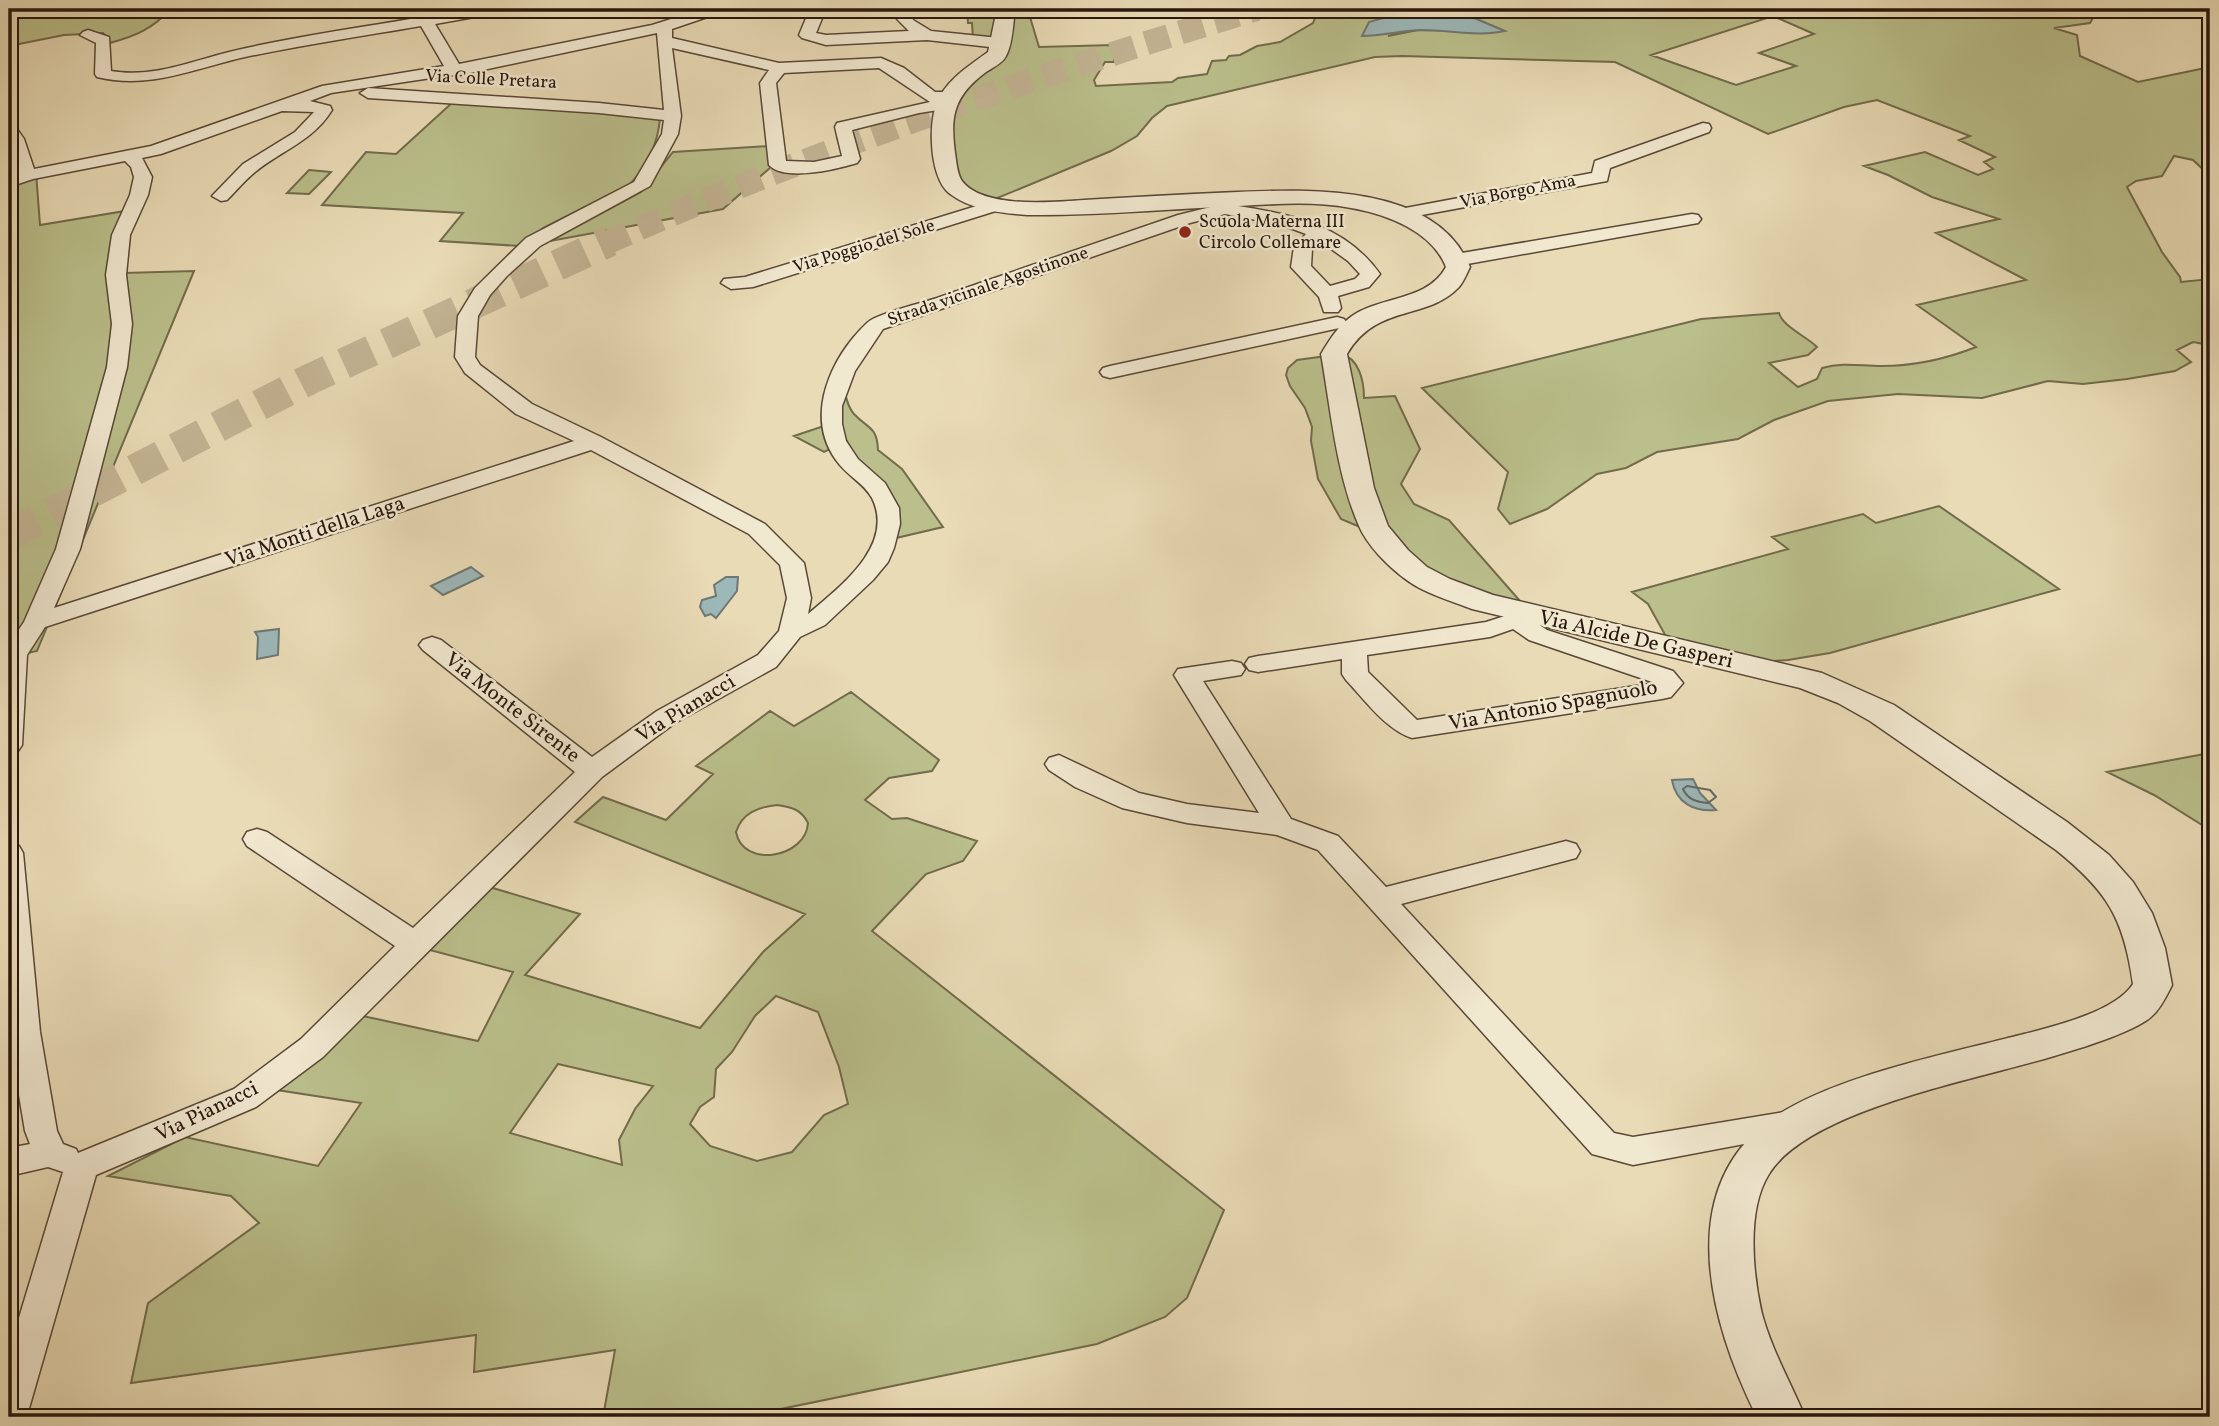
<svg xmlns="http://www.w3.org/2000/svg" width="2219" height="1426" font-family="Vollkorn,serif">
<rect width="100%" height="100%" fill="#e9dbb6"/>
<filter id="stains"><feTurbulence type="fractalNoise" baseFrequency=".00286" numOctaves="4"/><feColorMatrix values="0 0 0 0 .2 0 0 0 0 .09 0 0 0 0 .02 0 0 0 .5 -.17"/></filter>
<radialGradient id="worn" r=".72"><stop offset=".6" stop-color="#630" stop-opacity="0"/><stop offset="1" stop-color="#630" stop-opacity=".3"/></radialGradient>
<path fill="#babf8b" stroke="#726b4c" stroke-width="2" fill-rule="evenodd" d="M28 9H170C153 29 135 36 110 43L103 33 64 35 9 46V14Z
M967 9H1000L995 42 973 39 972 23H968Z
M1013 9H1039L1032 11 1030 17 1039 47 1114 45V62H1105L1094 80 1096 86 1172 82 1178 78 1207 74 1212 61 1226 60 1229 56 1240 55 1257 46 1280 42 1313 23 1315 18 1300 9H2098L2090 23 2054 28 2077 35 2080 56 2138 82 2210 67V176L2193 160 2174 156 2162 176 2136 181 2127 187 2162 252 2180 277 2181 282 2210 279V345L2193 342 2177 350 2191 362 2175 371 2127 379 2083 384 2048 381 1982 398 1898 394 1828 401 1774 420 1738 439 1657 452 1626 468 1597 474 1547 509 1510 524 1498 509 1508 472 1422 388 1701 319 1779 313C1783 327 1806 336 1817 347L1808 355 1769 363 1798 387 1817 379 1822 368C1843 362 1860 366 1881 366 1914 366 1946 359 1976 347L1917 305 2026 280 1936 233 1999 219 1932 197 1888 175 1864 166 1925 152 1978 175 1993 169 1984 162 1995 157 1959 140 1970 136 1877 100 1844 107 1768 134 1615 62 1402 56 1375 57 1167 106 1152 118 1137 136 1111 151 995 199 967 189 957 176 953 156V105L976 77 1012 16ZM1467 15 1504 31 1418 30 1388 36ZM1773 16 1814 34 1759 53 1796 66 1736 85 1651 55Z
M454 101 660 118C658 143 647 166 630 184L543 228 520 246 440 241 463 213 322 205 366 152 396 154Z
M768 146 771 167 723 209 550 241 641 192 673 152Z
M309 170 331 172 309 194 287 193Z
M36 172 40 225 125 211 124 273 194 271 37 651 9 657V176Z
M1341 354C1359 358 1364 381 1364 398L1395 396 1420 449 1401 484 1414 504 1449 520 1527 609 1445 578 1360 527 1341 519 1318 479 1311 441 1312 427 1305 408 1290 386 1286 375 1288 368 1297 360Z
M843 382C845 393 847 406 854 414 868 429 877 426 878 450L902 469 943 527 896 538 847 441 824 452 794 436 827 425Z
M1939 506 2059 589 1830 653 1788 660 1748 663 1669 642 1648 604 1632 592 1788 549 1772 537 1863 514 1876 523Z
M851 692 939 760 932 771 889 778 865 800 892 819 907 818 977 841 963 861 926 874 872 931 1224 1210 1187 1298 1165 1317 1097 1344 742 1417H603L615 1350 474 1372 476 1335 131 1383 148 1303 259 1223 231 1196 108 1176 185 1137 318 1166 361 1103 277 1090 363 1016 478 1041 513 972 426 949 486 886 580 914 525 975 700 1028 763 952 805 914 575 822 603 797 666 820 713 774 696 766 770 711 794 726ZM777 805C791 807 801 809 808 823 806 858 743 869 736 832 742 813 758 807 777 805ZM776 996 818 1012 839 1067 848 1104 824 1115 792 1152 757 1161 710 1146 690 1124 700 1107 714 1097 716 1069 732 1052 755 1016ZM558 1064 653 1086 635 1109 619 1140 622 1165 510 1133Z
M2210 753V830L2154 795 2107 772Z"/>
<path fill="#9db8b9" stroke="#6f7874" stroke-width="2" d="M1424 10 1467 15 1505 31C1478 37 1450 30 1422 30 1402 30 1383 36 1362 36L1369 22 1400 13Z
M471 567 483 576 443 595 431 586Z
M726 577H738L737 591 716 618 711 614 705 616 700 607 702 600 716 596 714 585Z
M279 629 278 655 257 659 258 637 255 632Z
M1693 779 1700 793 1716 810C1694 812 1676 803 1672 780Z"/>
<g fill="none" stroke-linecap="round" stroke-linejoin="round">
<path stroke="#636863" stroke-width="2" d="M1687 786 1710 790 1716 797 1708 803C1697 802 1688 800 1683 789Z"/>
<path stroke="#c3b494" stroke-width="24" stroke-dasharray="24 12" stroke-linecap="butt" d="M606 243C817 149 1036 76 1257 9"/>
<path stroke="#c3b494" stroke-width="31" stroke-dasharray="31 16" stroke-linecap="butt" d="M9 535 310 379 610 241"/>
<g stroke="#594837" stroke-width="3">
<path id="minor" d="M411 9H425L430 16 472 9H504L497 13 435 24 459 64 652 25 703 9H724L722 12 672 29V38L779 63 881 58 904 68 935 92H948L956 97 950 101 953 105 951 108 919 113 852 130 860 159 857 163C837 169 785 182 769 165L760 83 769 70 672 48 681 116 678 134 650 186 540 246 507 276 490 295 478 316 475 357 480 365 532 404 601 437 765 524 804 563 811 598 808 614C838 588 896 546 872 498 864 483 846 475 836 460 804 416 831 357 867 323 876 314 922 303 937 298 1017 270 1097 243 1178 215L1219 205 1228 195 1234 194 1243 199 1238 206C1292 214 1346 226 1380 274L1369 287 1338 296 1341 308 1338 312H1324L1319 297 1291 267 1294 247 1306 234 1282 225 1225 214 1190 223 883 329 855 371 842 406V424L846 441 858 459 885 483 899 508 900 524 894 548 888 562 873 580 825 625 800 637 776 667 675 723 602 777 323 1057 256 1107 96 1175 28 1412 25 1417H9V1351L63 1172 48 1167 9 1176V1148L30 1144 25 1131 9 1035V843L19 846 23 853 40 1032 57 1131 63 1144 76 1149 78 1153 234 1089 301 1039 395 946 247 846 243 839 247 832 257 829 267 832 413 928 575 772 423 650 419 645 423 640 432 637 441 640 592 757 657 711 758 655 779 631 787 598 780 565 749 534 591 450 45 627 27 655 22 745 18 751 9 754V644L24 622 56 549 107 367 112 324 106 275 112 235 130 195 134 177 131 167 125 161 33 179 9 187V176L19 173 9 143V125L15 126 24 139 34 169 151 146 322 86 444 66 421 26C362 36 303 45 245 57 195 68 150 90 97 77L95 74 96 43 80 35 83 32 88 30 109 37 111 71C156 79 198 58 242 49 299 36 358 28 416 18ZM657 33 664 110 599 103 368 88 360 93 368 98 599 113 664 120 662 134 634 182 526 238 475 288 458 316 455 357 465 373 516 414 574 441 54 608 80 549 127 367 132 324 126 275 130 235 148 195 152 177 142 158 161 154 282 111 314 112 295 132 243 164 212 196 221 201 227 200C236 191 245 180 255 172 282 150 313 141 332 110L330 106 310 101 331 93 451 75 455 76ZM879 68 930 102 837 123 835 127 842 156 814 162 786 161 776 83 784 73ZM1320 241 1348 261 1360 274 1355 279 1330 286 1311 266 1312 249Z
M897 9H911L913 20 931 31 999 38 1007 43 999 48 927 40 826 45 802 38 799 35 807 16 815 11 823 16 816 33 826 35 909 31 897 19Z
M1703 123 1709 124 1711 128 1709 132 1610 168 1607 181 1400 219 1391 214 1400 209 1592 173 1595 161Z
M996 200 1002 201 1005 205 1002 209 753 287 731 289 721 283 724 279 745 277Z
M1692 214 1698 215 1701 219 1698 223 1456 266 1447 260 1456 254Z
M1337 317 1344 319 1347 323 1344 327 1110 378 1103 376 1100 372 1103 368 1110 366Z
M1530 608 1539 610 1542 615 1535 622 1547 630 1673 671 1683 683 1671 697 1662 699 1412 738C1386 730 1364 699 1346 680L1342 674V659L1258 672 1249 670 1245 664 1249 658 1258 656 1486 622ZM1513 629 1529 640 1655 683 1417 720 1368 672 1367 655 1490 637Z
M1232 661 1241 663 1245 669 1241 675 1203 681 1291 819 1338 836 1386 887 1566 841 1576 844 1580 851 1576 858 1401 904 1614 1133 1633 1137 1796 1110 1808 1114 1812 1123 1808 1132 1633 1165 1592 1154 1318 850 1277 835 1187 823 1122 808 1075 787 1049 770 1045 764 1049 758 1059 755 1139 793 1187 804 1259 813 1174 675 1178 669Z"/>
</g>
<g stroke="#594837" stroke-width="3">
<path id="tertiary" d="M997 9H1015C1013 23 1013 43 1006 56 1003 63 992 68 986 72 951 98 950 119 956 160 957 167 958 175 962 181 983 209 1053 202 1084 200 1135 197 1186 194 1238 192 1310 189 1437 184 1470 267 1467 273 1464 281 1459 287 1427 321 1377 303 1347 354L1374 488 1388 526 1408 550 1427 567 1450 579 1493 595 1822 673 1894 705 2067 822 2109 855 2133 882 2152 913 2165 948 2172 985C2167 995 2161 1008 2152 1016 2138 1030 2085 1047 2064 1053 1991 1077 1810 1107 1769 1174 1746 1210 1753 1275 1762 1314 1772 1351 1791 1383 1805 1417H1757C1713 1329 1673 1197 1765 1124 1823 1078 1947 1054 2020 1035 2052 1027 2115 1012 2133 984 2124 918 2107 891 2056 850L1870 721 1838 703 1800 688 1472 609C1449 600 1423 593 1404 578 1388 566 1367 545 1359 526 1336 473 1331 410 1321 354 1330 339 1338 326 1352 316 1381 296 1428 301 1446 267 1432 231 1386 214 1351 208 1314 201 1276 204 1239 206 1169 209 1097 216 1027 215 1000 213 971 210 949 193 929 177 927 117 940 96 951 77 970 65 988 52Z"/>
</g>
<use href="#minor" fill="#f1e8d0" fill-rule="evenodd"/>
<use href="#tertiary" fill="#f1e8d0" fill-rule="evenodd"/>
</g>
<circle fill="#8f2418" stroke="#f1e8d0" stroke-width="2.5" cx="1185" cy="232" r="7"/>
<g text-anchor="middle" dominant-baseline="central" stroke-width="5" stroke-linejoin="round" paint-order="stroke">
<g font-size="18" fill="#29170d" stroke="#f1e8d0">
<text transform="translate(491 80) rotate(3)">Via Colle Pretara</text>
<text transform="translate(1518 192) rotate(-11)">Via Borgo Ama</text>
<text transform="translate(864 247) rotate(-17)">Via Poggio del Sole</text>
<text transform="translate(988 287) rotate(-19)">Strada vicinale Agostinone</text>
</g>
<g font-size="18" fill="#29170d" stroke="#f1e8d0" text-anchor="start">
<text x="1199" y="222">Scuola Materna III<tspan x="1199" dy="21">Circolo Collemare</tspan></text>
</g>
<g font-size="21" fill="#29170d" stroke="#f1e8d0">
<text transform="translate(315 532) rotate(-18)">Via Monti della Laga</text>
<text transform="translate(1636 640) rotate(13)">Via Alcide De Gasperi</text>
<text transform="translate(1553 706) rotate(-10)">Via Antonio Spagnuolo</text>
<text transform="translate(512 708) rotate(38)">Via Monte Sirente</text>
<text transform="translate(686 709) rotate(-31)">Via Pianacci</text>
<text transform="translate(207 1112) rotate(-26)">Via Pianacci</text>
</g>
</g>
<rect width="2219" height="1426" fill="none" stroke="#e9dbb6" stroke-width="35"/>
<rect x="10" y="10" width="2198" height="1405" fill="none" stroke="#29170d" stroke-width="3.5"/>
<rect x="18" y="18" width="2184" height="1391" fill="none" stroke="#29170d" stroke-width="2"/>
<rect width="100%" height="100%" filter="url(#stains)"/>
<rect width="100%" height="100%" fill="url(#worn)"/>
</svg>
